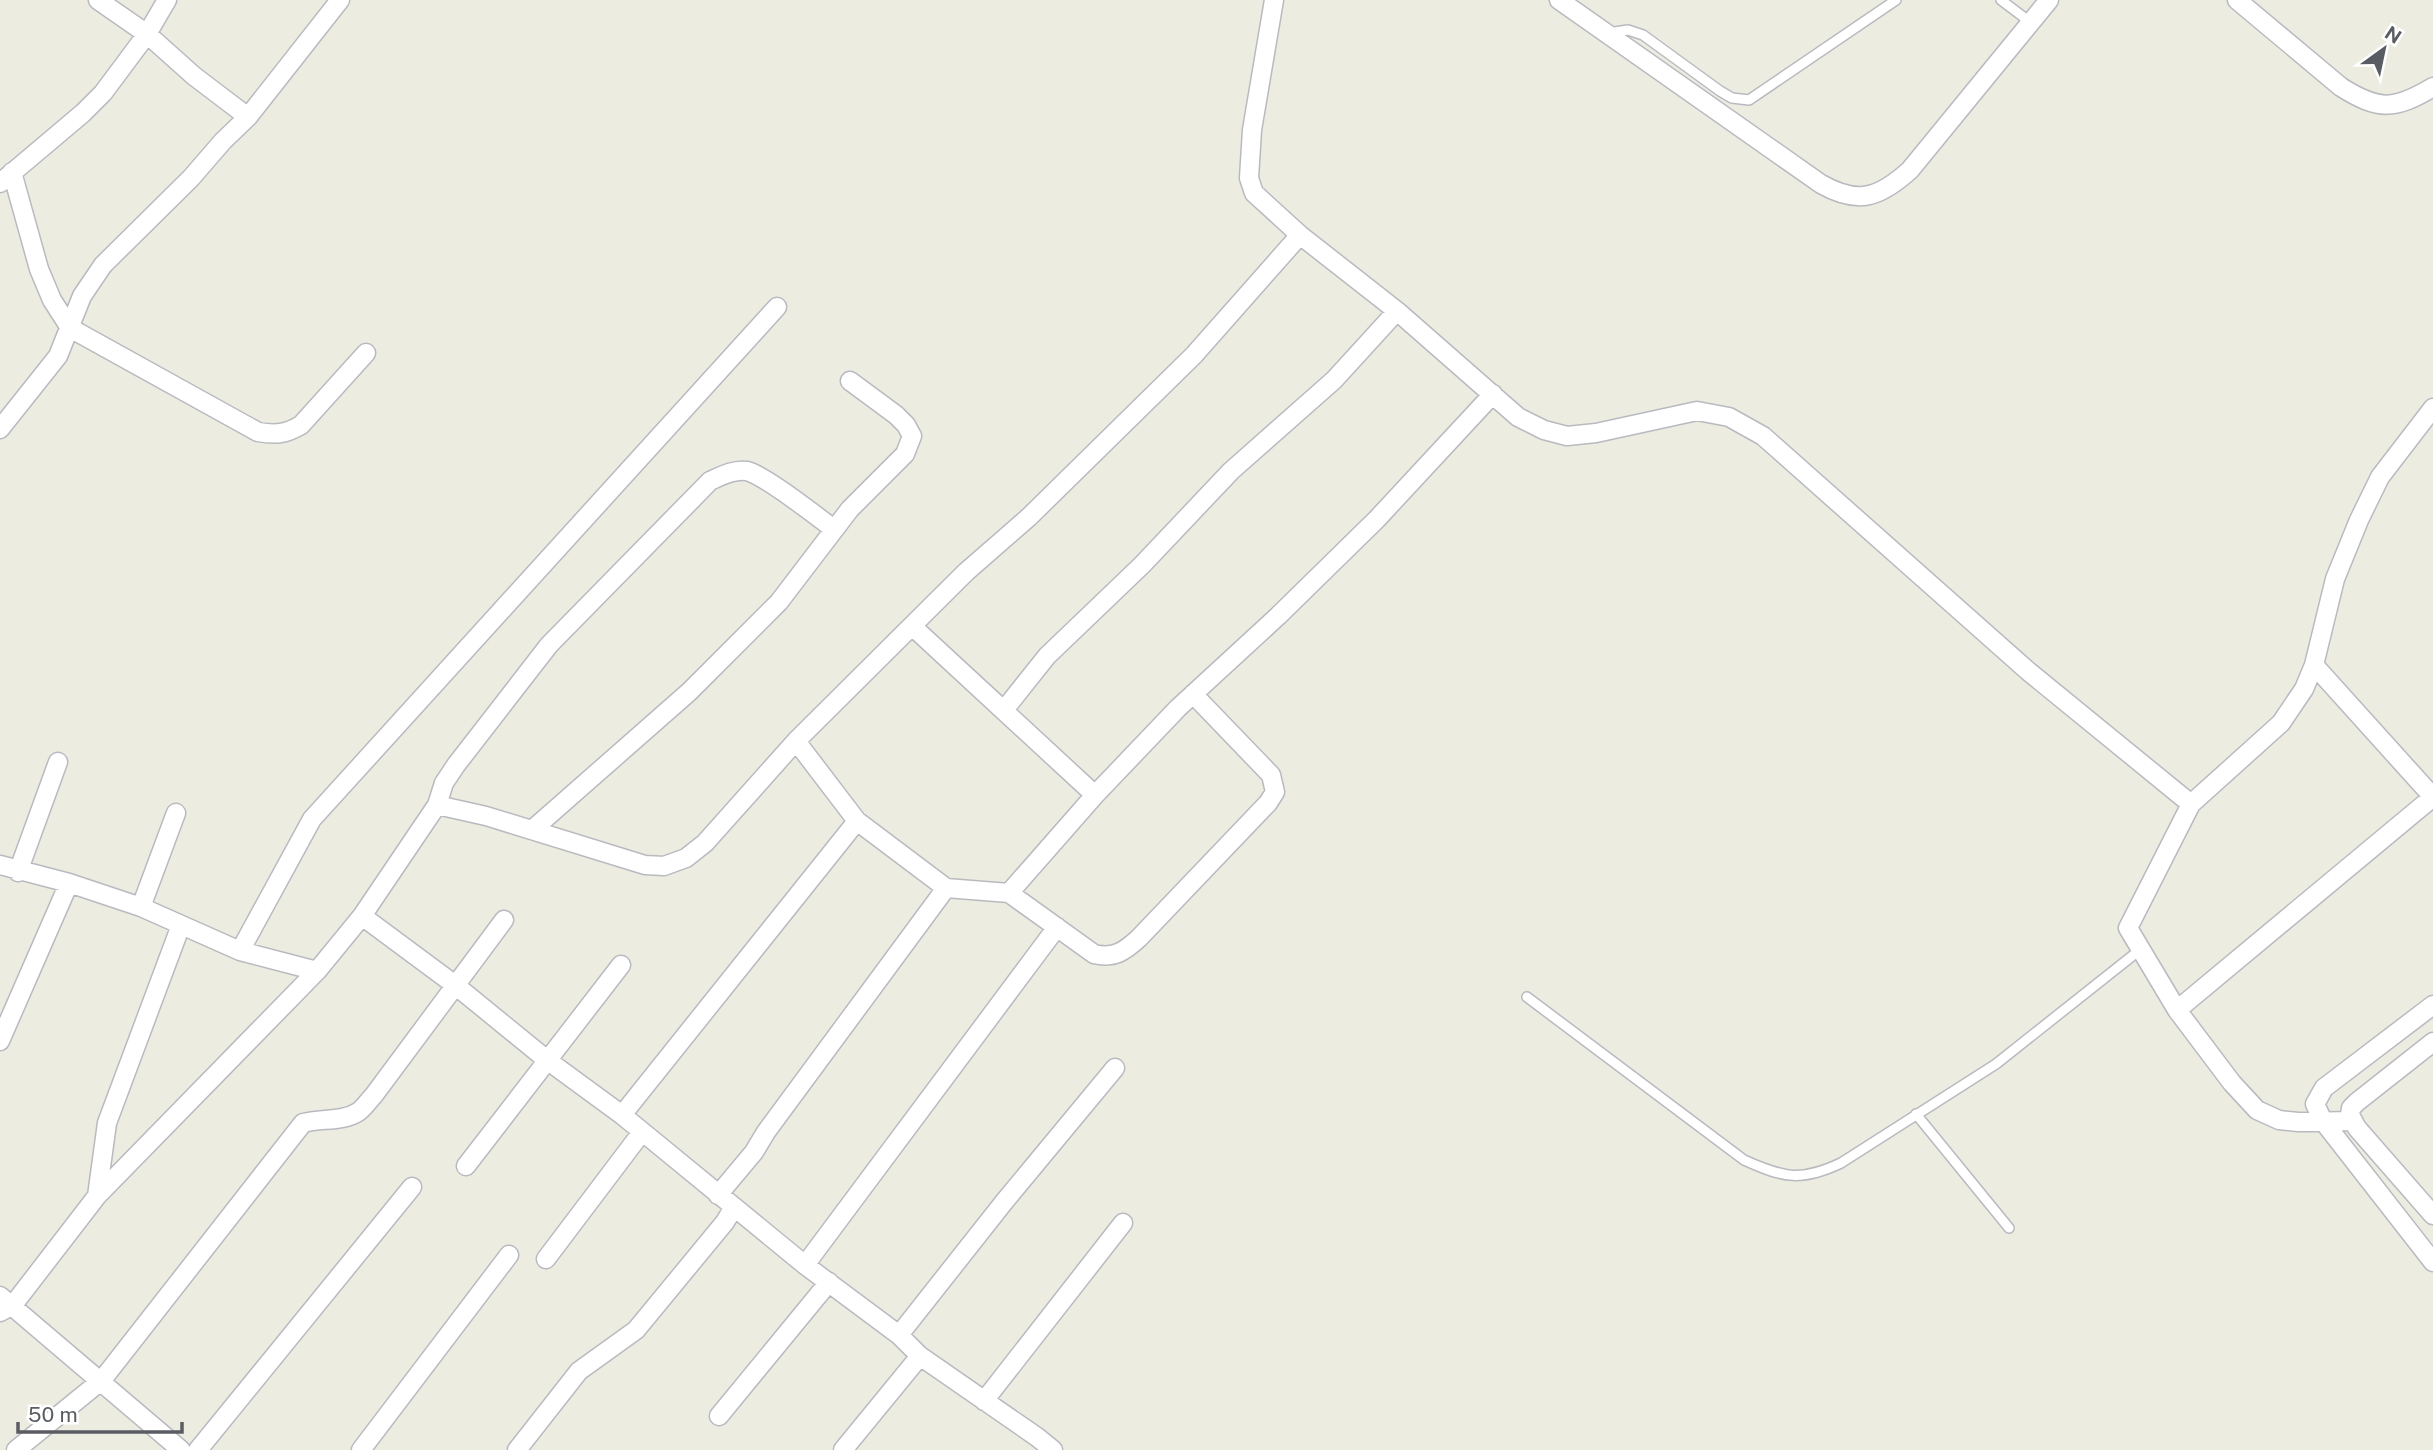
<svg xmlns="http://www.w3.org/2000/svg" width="2433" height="1450" font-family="'Public Sans',sans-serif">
<rect width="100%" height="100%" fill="#ecece1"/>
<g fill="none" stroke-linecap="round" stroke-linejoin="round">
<g stroke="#b9bac0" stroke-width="12">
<path id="lane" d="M2001 0 2030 22
M1608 33 1628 30 1643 35 1720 91 1732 98 1749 100 1896 0
M1527 997 1744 1160C1784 1178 1801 1182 1841 1163L1996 1064 2141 949
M1916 1114 2009 1228"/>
</g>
<g stroke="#b9bac0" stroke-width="21">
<path id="street" d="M98 0 147 34 194 76 248 117
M1274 0 1252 130 1249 178 1254 193 1300 235 1397 311 1518 417 1544 430 1567 436 1596 433 1697 411 1729 417 1763 436 2028 671 2191 804 2128 928 2177 1010 2232 1083 2257 1110 2279 1120 2298 1122 2352 1121
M1559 0 1821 184C1858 205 1879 198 1910 170L2049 0
M2237 0 2341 87C2379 111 2395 110 2433 87
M12 172 39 269 52 300 70 328 258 432C276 435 286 434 301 425L366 353
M0 183 83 113 103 93 147 34 167 0
M0 429 58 356 82 296 103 265 191 178 223 141 248 117 340 0
M912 626 1095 795 1178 708 1278 616 1377 519 1493 394
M2314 665 2433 797
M1004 710 1047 656 1142 565 1231 471 1334 380 1397 311
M796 741 857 821 946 888 1009 893 1094 954C1114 959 1125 951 1139 938L1268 803 1275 792 1271 775 1193 694
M2191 804 2281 723 2304 689 2314 665 2335 579 2359 520 2380 477 2433 408
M437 805 444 783 456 765 549 645 710 481C721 476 734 469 747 471 766 476 816 516 834 529
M532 830 689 692 779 602 850 509 905 454 912 436 906 425 896 415 850 381
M0 865 69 883 141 907 240 951 317 971 362 916 437 805 486 816 645 865 664 866 686 858 705 843 796 741 966 572 1029 517 1194 355 1300 235
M18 872 58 762
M1009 893 1095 795
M141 907 176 813
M362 916 455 985 547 1060 622 1115 805 1265 899 1335 920 1356 1037 1437 1053 1450
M240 951 312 819 777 307
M2433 1005 2324 1088 2315 1104 2323 1121 2433 1262
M2177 1010 2433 797
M0 1041 69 883
M2433 1042 2357 1102 2351 1108 2350 1115 2357 1128 2433 1215
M622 1115 857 821
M466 1166 621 965
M718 1195 754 1152 766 1132 946 888
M97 1196 107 1123 181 925
M546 1259 642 1132
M805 1265 1057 927
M0 1296 181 1450
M0 1312 13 1305 97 1196 317 971
M899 1335 1004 1202 1115 1068
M984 1401 1123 1223
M719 1416 829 1282
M16 1450 102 1380 303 1123C321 1118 343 1122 358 1112 364 1108 369 1100 374 1095L504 920
M198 1450 412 1187
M361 1450 509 1255
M517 1450 579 1371 636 1330 725 1222 734 1207
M843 1450 920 1356"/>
</g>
<use href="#lane" stroke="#fff" stroke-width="9"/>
<use href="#street" stroke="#fff" stroke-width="18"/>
</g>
<g transform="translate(2384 49) rotate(33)" stroke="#ffffff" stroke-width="5" paint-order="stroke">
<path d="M0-5L12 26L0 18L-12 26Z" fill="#595c62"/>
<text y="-10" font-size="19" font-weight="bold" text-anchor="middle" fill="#595c62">N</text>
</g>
<path d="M18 1422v10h164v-10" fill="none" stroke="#595c62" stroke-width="3.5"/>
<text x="28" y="1422" font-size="21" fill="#595c62" stroke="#ffffff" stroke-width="5" paint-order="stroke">50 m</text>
</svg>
